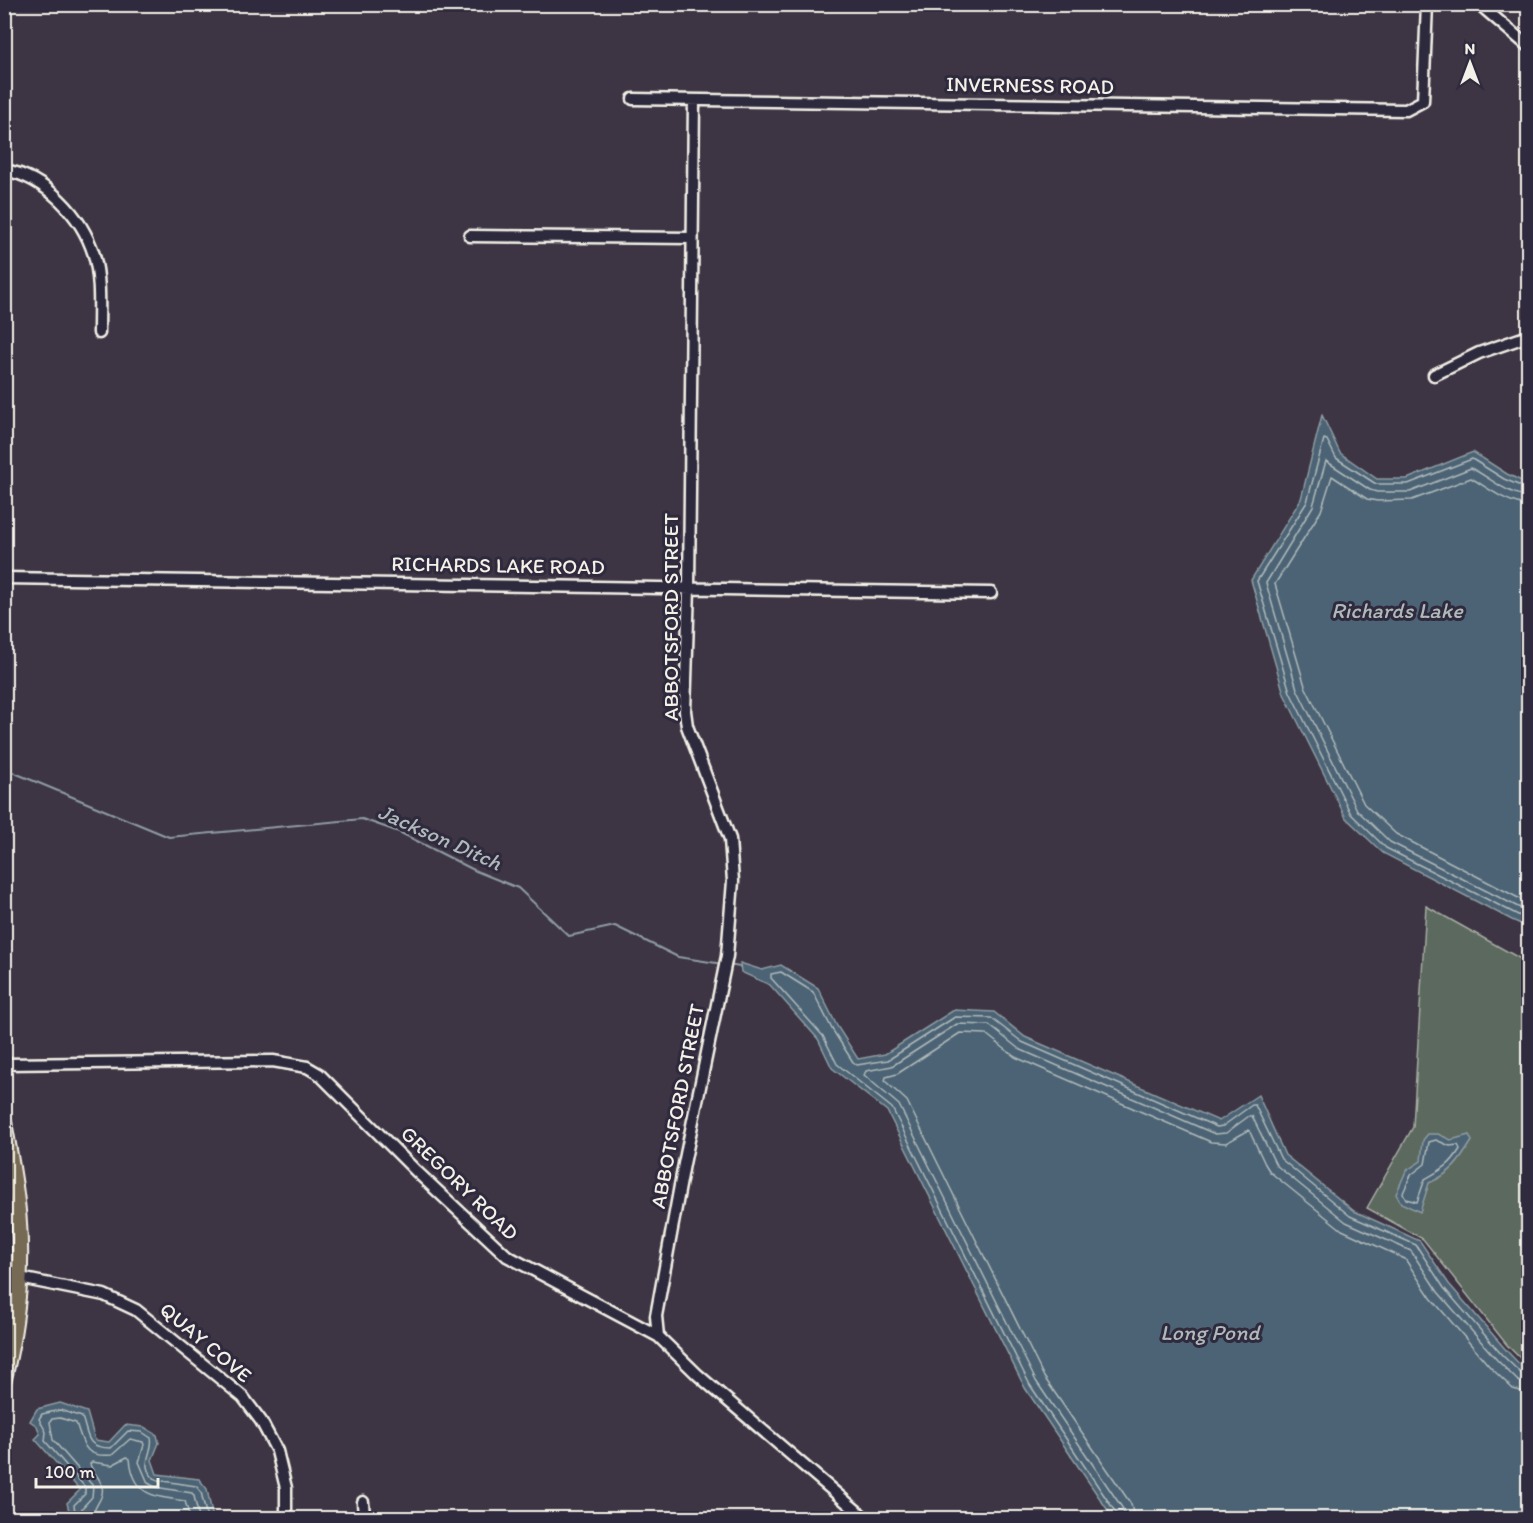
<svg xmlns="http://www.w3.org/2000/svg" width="1533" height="1523" font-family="Itim,sans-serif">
<rect width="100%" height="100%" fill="#3d3544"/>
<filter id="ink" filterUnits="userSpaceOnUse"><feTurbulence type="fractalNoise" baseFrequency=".0167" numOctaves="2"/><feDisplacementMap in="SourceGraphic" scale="12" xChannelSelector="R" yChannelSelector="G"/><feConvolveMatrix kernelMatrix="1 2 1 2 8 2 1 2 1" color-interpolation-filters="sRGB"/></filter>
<g filter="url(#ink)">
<path fill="#5b695e" stroke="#a8ada3" stroke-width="1.5" d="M1426 906 1528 963V1366L1507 1345 1423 1239 1367 1208 1413 1127Z"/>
<path fill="#4b6474" stroke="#8f9ca2" stroke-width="1.5" d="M1322 415 1340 453 1377 479H1407L1473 452 1507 474 1528 484V927L1512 920 1383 853 1346 818 1284 694 1251 580 1301 499Z
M740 963 762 970 781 965 818 988 837 1026 858 1059 885 1054 954 1010 994 1012 1025 1037 1219 1121 1258 1095 1285 1155 1354 1211 1420 1241 1449 1284 1507 1351 1528 1373V1518H1113L1025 1388 887 1111 832 1068 818 1039 770 985 741 972Z
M1428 1134H1438L1451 1140 1469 1135 1472 1141C1459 1162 1452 1173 1429 1183L1420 1212 1401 1203 1396 1194 1406 1171 1421 1161 1423 1140Z
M60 1403 87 1412 95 1440 109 1442 125 1425 144 1427 157 1435 159 1443 152 1460 157 1474 199 1479 207 1489 213 1518H71L67 1503 80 1490 35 1439 40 1434 37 1426 30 1421 37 1409Z"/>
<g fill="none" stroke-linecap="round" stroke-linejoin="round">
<path stroke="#b0b9ba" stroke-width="1.5" d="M1528 489 1504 479 1472 459 1408 484H1376L1336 458 1327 440 1324 439 1307 502 1257 581 1290 692 1351 814 1386 848 1528 920
M1528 496C1508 495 1489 477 1471 468L1410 492H1377L1370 490 1326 461 1313 506 1266 583 1297 689 1357 810 1390 842 1528 912
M1528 505C1508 504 1488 488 1471 478L1412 500 1377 501 1367 499 1332 476 1321 511 1275 584 1305 686 1364 804 1396 834 1528 903
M1436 1140 1450 1146 1458 1145 1460 1149C1450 1166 1441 1170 1425 1179L1417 1202 1406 1199 1403 1193 1411 1175 1425 1164 1429 1142Z
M76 1518 74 1505 85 1494V1487L45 1441 46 1432 39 1419 42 1414 60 1410 82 1417C89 1436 85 1448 111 1448L128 1431 142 1432 151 1438C155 1451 136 1467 157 1480L196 1486 201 1492 207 1518
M84 1518 82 1508 92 1497 93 1486 53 1440 50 1422 52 1419 60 1418 76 1423C84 1444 83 1458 112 1455L130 1439 143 1442 144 1445 139 1462 148 1483 155 1487 192 1493 194 1496 199 1518
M93 1518C92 1506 105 1500 102 1486 100 1477 92 1472 90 1464L92 1462 112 1465 127 1457 130 1459C134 1497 154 1496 185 1501L190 1518
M1117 1518 1116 1513 1030 1385 892 1108 837 1064 823 1036 771 978V974L781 972 813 992 832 1029 853 1062 857 1065 888 1060 955 1017 991 1018 1022 1042 1217 1127 1223 1126 1252 1105H1255L1281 1159 1350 1216 1416 1245 1444 1288 1502 1355 1523 1375 1528 1377
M1125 1518 1123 1509 1036 1381 899 1105 864 1075 866 1071 892 1066 957 1024 989 1025 1019 1049 1215 1134 1226 1133 1249 1116H1252L1276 1165 1346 1222 1411 1251 1438 1292 1497 1360 1518 1381 1528 1384
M1134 1518 1131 1504 1044 1377 907 1101 885 1081 886 1077 897 1074 960 1033 986 1034 1015 1057 1211 1142 1226 1143 1249 1130 1265 1164 1270 1172 1342 1230 1405 1259 1431 1298 1490 1367 1513 1389 1528 1393"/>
<path stroke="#8f9ca2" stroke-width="2" d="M5 769 169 837 362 819 399 832 476 871 518 888 569 936 615 926 678 957 723 964
M728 965 740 967"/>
<g stroke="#f4f1e8" stroke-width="15">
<path id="minor" d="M1479 4 1528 46
M633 99 1406 110 1423 101 1427 4
M4 170C46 177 82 216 94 255 101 280 99 308 99 333
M470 236 692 238
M1434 375 1479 353 1528 336
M4 578 991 593
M4 1064 273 1061 307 1067 319 1074 416 1171 507 1256 658 1336 698 1375 865 1518
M20 1278 104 1295 136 1310 243 1397 261 1421 277 1451 286 1488V1518
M658 1336 656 1316 684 1164 727 956 733 881 730 839 687 726 685 711 689 588 694 100
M363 1502 364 1518"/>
</g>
<g stroke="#f4f1e8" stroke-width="18">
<path id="major" d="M4 1122C10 1156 17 1189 19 1223 23 1274 16 1329 4 1379"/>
</g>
<use href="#minor" stroke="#2f2a3d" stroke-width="10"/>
<use href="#major" stroke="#776a54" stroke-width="14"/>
</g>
</g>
<g text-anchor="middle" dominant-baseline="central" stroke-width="6" stroke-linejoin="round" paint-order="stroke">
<g font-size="21" fill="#f4f1e8" stroke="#2f2a3d">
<text transform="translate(1030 85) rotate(1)">INVERNESS ROAD</text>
<text transform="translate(498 565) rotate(1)">RICHARDS LAKE ROAD</text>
<text transform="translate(670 617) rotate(-90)">ABBOTSFORD STREET</text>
<text transform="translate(677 1106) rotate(-79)">ABBOTSFORD STREET</text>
<text transform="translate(460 1183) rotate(44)">GREGORY ROAD</text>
<text transform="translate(206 1342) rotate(40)">QUAY COVE</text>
</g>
<g font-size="22" font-style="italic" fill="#b0b9ba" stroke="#2f2a3d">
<text x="1397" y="610">Richards Lake</text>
<text transform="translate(440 837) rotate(24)">Jackson Ditch</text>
<text x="1210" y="1332">Long Pond</text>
</g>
</g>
<rect width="1533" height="1523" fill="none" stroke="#2f2a3d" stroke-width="24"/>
<rect x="12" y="12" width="1509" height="1499" fill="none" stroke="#f4f1e8" stroke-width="2" filter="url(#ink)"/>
<g transform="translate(1470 63)" stroke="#2f2a3d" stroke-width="4.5" paint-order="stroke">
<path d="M0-4.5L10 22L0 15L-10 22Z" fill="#f4f1e8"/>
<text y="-9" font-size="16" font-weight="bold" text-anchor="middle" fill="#f4f1e8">N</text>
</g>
<path d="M36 1478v9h122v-9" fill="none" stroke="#f4f1e8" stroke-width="3"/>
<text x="45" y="1478" font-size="18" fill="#f4f1e8" stroke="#2f2a3d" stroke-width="4.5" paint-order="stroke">100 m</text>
</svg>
